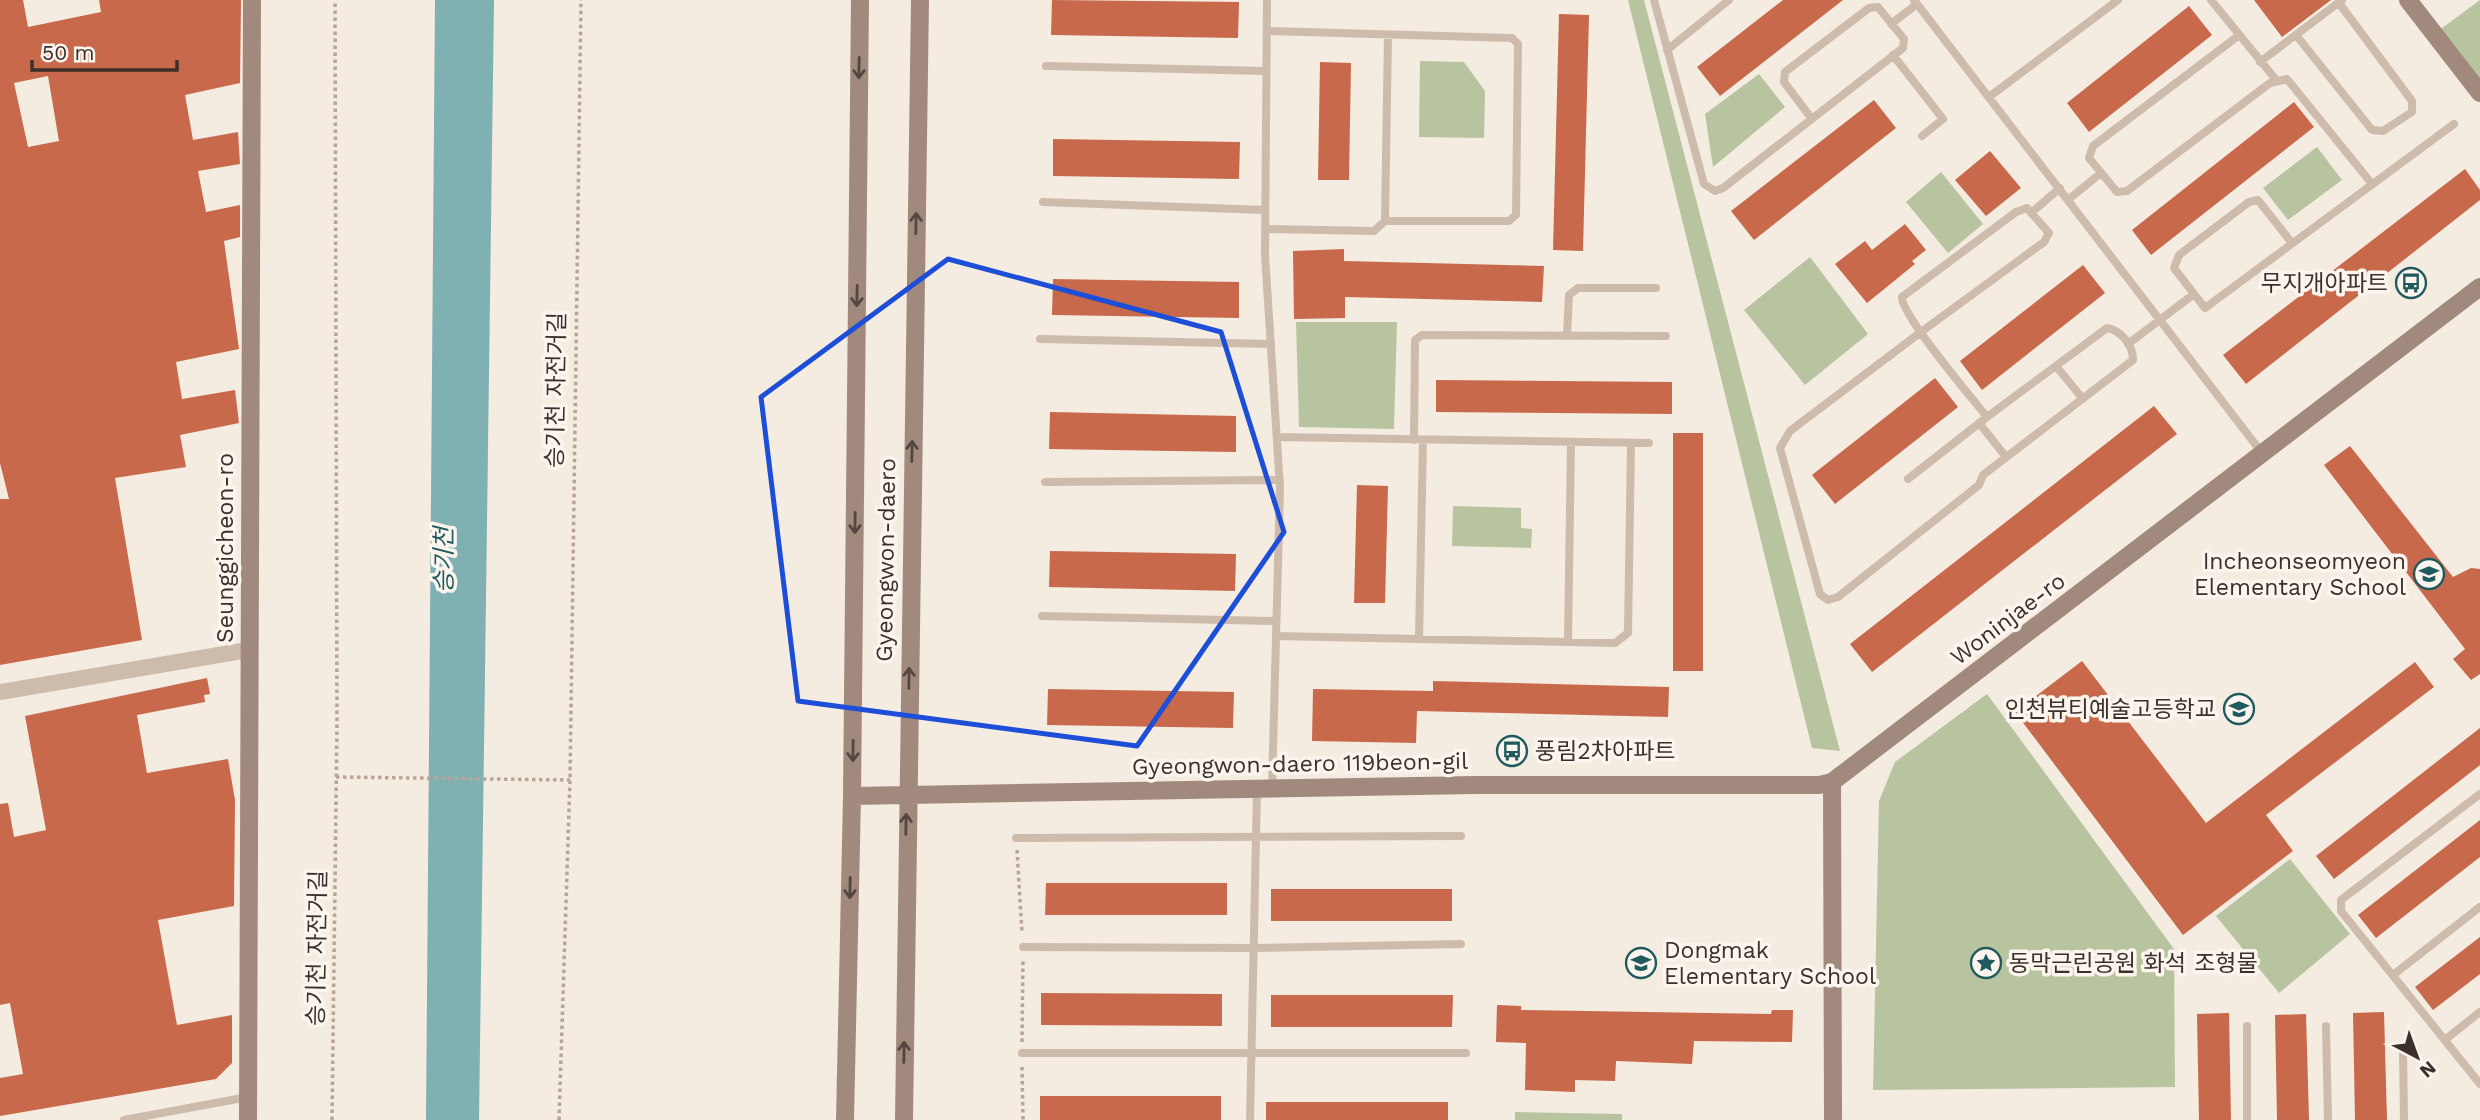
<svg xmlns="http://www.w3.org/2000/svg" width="2480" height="1120" font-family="'Work Sans','Noto Sans KR',sans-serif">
<rect width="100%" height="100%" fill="#f4ebe1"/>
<path fill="#b8c4a0" d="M1628 0H1644L1840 751 1812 748Z
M2480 0V93L2434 34Z
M1420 61 1464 62 1485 91 1484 138 1419 137Z
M1759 74 1785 107 1713 167 1705 114Z
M2317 147 2342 180 2288 220 2263 188Z
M1941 172 1983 224 1948 253 1906 202Z
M1810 257 1868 334 1805 385 1744 310Z
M1296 322H1397L1394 429 1299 427Z
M1453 506 1521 508V528L1532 529 1531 548 1452 546Z
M1987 694 2174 949 2175 1087 1873 1090 1879 801 1895 762Z
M2290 859 2350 934 2279 993 2216 916Z
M1515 1112 1622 1114V1120H1515Z"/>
<path fill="#7fb0b2" d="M435 0H494L479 1120H426Z"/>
<path fill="#c8694b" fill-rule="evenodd" d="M0 0H23L28 27 101 12 99 0H241L240 83 185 95 193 140 238 132 240 164 198 171 206 212 240 205V237L224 241 239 349 176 362 182 399 235 390 239 423 180 435 186 467 115 478 142 640 0 665V499H9L0 463ZM48 76 59 141 28 147 14 83Z
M1052 0 1239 2 1238 38 1051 35Z
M1783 0H1843L1720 96 1697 67Z
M2254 0H2331L2282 37Z
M2189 6 2212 35 2089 132 2067 103Z
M1559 14 1589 15 1583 251 1553 250Z
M1320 62 1351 63 1349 180H1318Z
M1874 100 1896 128 1754 240 1731 211Z
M2294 102 2314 127 2151 255 2132 230Z
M1053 139 1240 142 1239 179 1053 176Z
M1990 151 2021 188 1986 216 1955 180Z
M2465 169 2480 190V200L2246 384 2223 355Z
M1905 224 1926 250 1912 261 1915 264 1867 303 1835 264 1865 241 1872 250Z
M1344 249V261L1544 266 1542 302 1345 297V318L1294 319 1293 251Z
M2083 265 2105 293 1982 390 1960 361Z
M1053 279 1239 282V318L1052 315Z
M1935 378 1958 407 1835 504 1812 475Z
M1436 380 1672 382V414L1436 412Z
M2154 406 2177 434 1872 672 1850 644Z
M1050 412 1236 416V452L1049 449Z
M1673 433H1703V671H1673Z
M2350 446 2453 577 2471 568 2480 569V674L2471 680 2453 659 2465 649 2324 465Z
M1357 485 1388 486 1385 603H1354Z
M1050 551 1236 554 1235 591 1049 587Z
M2082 661 2206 823 2415 662 2434 687 2266 815 2293 851 2183 935 2015 712Z
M207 678 210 694 204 695 205 702 137 715 147 773 228 759 235 800 234 906 158 920 177 1025 232 1015V1063L216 1079 0 1116V1078L23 1074 10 1003 0 1005V804L8 803 14 837 46 830 25 716Z
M1433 681 1669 687 1668 717 1417 711 1416 743 1312 741 1313 689 1433 691Z
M1048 689 1234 692 1233 728 1047 725Z
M2480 728V765L2334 879 2316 856Z
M2480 820V857L2376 938 2358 915Z
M1046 883H1227V915H1045Z
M1271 889H1452V921H1271Z
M2480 937V974L2433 1010 2415 987Z
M1041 993 1222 994V1026L1041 1025Z
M1271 995H1453L1452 1027H1271Z
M1497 1005 1521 1006V1010L1771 1014 1772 1010H1793L1792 1042 1694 1041 1692 1064 1616 1061 1615 1081 1575 1080V1092L1525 1090 1526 1043 1496 1042Z
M2384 1012 2387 1120H2355L2353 1013Z
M2229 1013 2231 1120H2199L2197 1014Z
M2306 1014 2309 1120H2277L2275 1015Z
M1040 1096H1221V1120H1040Z
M1266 1102H1448V1120H1266Z"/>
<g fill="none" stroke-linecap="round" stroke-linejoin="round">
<path stroke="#b9a596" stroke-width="3.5" stroke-dasharray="3.5 3.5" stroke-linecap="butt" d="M336 777 570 780
M1017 850 1022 933
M1022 1042 1023 959
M1022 1067 1023 1120
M332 1120 337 724 335 0
M559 1120 570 780 581 0"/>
<path stroke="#cdbbac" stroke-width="8" d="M1267 0 1265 255 1280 488 1272 787
M1654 0 1704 184 1715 191 1723 188 1903 48 1904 39 1878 7 1869 8 1785 72 1784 82 1812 119
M1914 0 2262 453
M2211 0 2277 81
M1891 24 1917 4
M1267 31 1512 38 1518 44 1516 215 1509 221H1385
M2296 35 2372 130 2383 131 2412 112V101L2339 3
M2238 36 2093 146 2089 158 2117 192 2127 191 2270 83 2287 79 2372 184
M1667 50 1729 0
M1893 55 1943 119 1922 136
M2260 62 2342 0
M1046 66 1266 71
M1989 97 2118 0
M2069 199 2101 173
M1043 202 1265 210
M2031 213 2060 188
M1265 229 1374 231 1385 221 1388 35
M2194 294 2174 268 2179 255 2249 202 2258 200 2292 243
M1921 332 1790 431 1780 448 1820 594 1828 600 1838 597 1979 485 1983 475 2133 360C2133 345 2122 331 2107 328L1987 417C1972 398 1901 315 1902 297L2016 212 2027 208 2049 233 2044 242 1921 332
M1567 335 1569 295 1578 288H1656
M1040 339 1271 344
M2128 344 2194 294 2205 308 2454 124
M2056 366 2083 399
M1979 423 2006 457
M1277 437 1649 443
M1414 440 1415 340 1422 335 1666 336
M1908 479 1987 417
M1045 482 1280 480
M1042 616 1276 621
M1276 636 1615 643 1628 633 1631 443
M1419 639 1423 440
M1568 642 1571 442
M2480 794 2341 900V911L2480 1084
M1016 838 1461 836
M1023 947 1253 948 1461 944
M2393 975 2480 907
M2247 1026V1120
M2326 1026 2328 1120
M2446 1039 2480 1012
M2403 1049 2404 1120
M1022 1053H1466
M124 1120 248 1097
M1250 1120 1257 790"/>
<path stroke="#cdbbac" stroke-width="16" d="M0 692 248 650"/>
<path stroke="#a18a7d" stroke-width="18" d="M2408 0 2480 93
M1832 782 1833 1120
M852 796 1475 785H1819L1832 782 2480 287
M248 1120 252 0
M845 1120 852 796 860 0
M904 1120 920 0"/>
</g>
<defs><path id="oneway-shaft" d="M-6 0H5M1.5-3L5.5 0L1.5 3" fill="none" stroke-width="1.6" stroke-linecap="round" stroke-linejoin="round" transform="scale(1.75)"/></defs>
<g stroke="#544640">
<use href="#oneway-shaft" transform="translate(859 68) rotate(91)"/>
<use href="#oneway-shaft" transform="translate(916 223) rotate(-89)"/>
<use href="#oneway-shaft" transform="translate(857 296) rotate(91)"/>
<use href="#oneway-shaft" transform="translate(912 451) rotate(-89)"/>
<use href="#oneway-shaft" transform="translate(855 523) rotate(91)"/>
<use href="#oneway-shaft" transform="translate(909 678) rotate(-89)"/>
<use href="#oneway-shaft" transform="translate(853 751) rotate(91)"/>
<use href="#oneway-shaft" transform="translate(906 824) rotate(-89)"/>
<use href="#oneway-shaft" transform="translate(850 888) rotate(91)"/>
<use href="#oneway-shaft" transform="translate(904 1052) rotate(-89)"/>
</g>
<path fill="none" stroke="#1d4ed8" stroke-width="5" stroke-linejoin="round" d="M948 259 1221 332 1284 532 1137 746 798 701 761 397Z"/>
<defs>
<g id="bus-ring" transform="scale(1.575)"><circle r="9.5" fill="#fbf5ee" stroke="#1f5a5e" stroke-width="1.5"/><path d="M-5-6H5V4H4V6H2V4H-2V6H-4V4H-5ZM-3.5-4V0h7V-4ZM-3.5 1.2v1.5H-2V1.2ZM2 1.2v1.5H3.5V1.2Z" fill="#1f5a5e"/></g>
<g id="school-ring" transform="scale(1.575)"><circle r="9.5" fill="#fbf5ee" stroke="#1f5a5e" stroke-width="1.5"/><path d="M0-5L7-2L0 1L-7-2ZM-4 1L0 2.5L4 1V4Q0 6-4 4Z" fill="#1f5a5e"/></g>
<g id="sight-ring" transform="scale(1.575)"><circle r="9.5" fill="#fbf5ee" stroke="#1f5a5e" stroke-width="1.5"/><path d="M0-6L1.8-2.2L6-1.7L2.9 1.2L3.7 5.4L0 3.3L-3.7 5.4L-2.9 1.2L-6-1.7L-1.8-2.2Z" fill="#1f5a5e"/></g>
</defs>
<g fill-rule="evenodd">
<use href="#bus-ring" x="2411" y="283"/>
<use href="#school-ring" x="2429" y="574"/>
<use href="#school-ring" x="2239" y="709"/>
<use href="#bus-ring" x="1512" y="751"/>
<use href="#school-ring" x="1641" y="963"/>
<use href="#sight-ring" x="1986" y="963"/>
</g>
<g text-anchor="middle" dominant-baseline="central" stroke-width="7" stroke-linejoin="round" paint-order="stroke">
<g font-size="23" fill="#3b302b" stroke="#fbf5ee" text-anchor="end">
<text x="2388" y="283">무지개아파트</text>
<text x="2406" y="561">Incheonseomyeon<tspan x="2406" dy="26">Elementary School</tspan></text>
<text x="2216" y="709">인천뷰티예술고등학교</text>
<text x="1535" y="751" text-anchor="start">풍림2차아파트</text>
<text x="1664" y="950" text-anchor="start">Dongmak<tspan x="1664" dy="26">Elementary School</tspan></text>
<text x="2009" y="963" text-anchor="start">동막근린공원 화석 조형물</text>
</g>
<g font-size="23" fill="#3b302b" stroke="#fbf5ee">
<text transform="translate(556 390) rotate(-89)">승기천 자전거길</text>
<text transform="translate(225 548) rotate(-90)">Seunggicheon-ro</text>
<text transform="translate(886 560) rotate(-89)">Gyeongwon-daero</text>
<text transform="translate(2008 619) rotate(-37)">Woninjae-ro</text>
<text transform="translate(1300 764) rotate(-1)">Gyeongwon-daero 119beon-gil</text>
<text transform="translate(317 948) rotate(-89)">승기천 자전거길</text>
</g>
<g font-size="24" font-style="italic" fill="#1f5a5e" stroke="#fbf5ee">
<text transform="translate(444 560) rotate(-90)">승기천</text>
</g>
</g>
<g transform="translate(2417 1057) rotate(139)" stroke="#fbf5ee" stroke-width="5" paint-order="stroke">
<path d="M0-5L12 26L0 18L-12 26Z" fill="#3b302b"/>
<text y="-10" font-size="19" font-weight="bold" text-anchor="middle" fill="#3b302b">N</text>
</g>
<path d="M32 60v10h145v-10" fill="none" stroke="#3b302b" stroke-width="3.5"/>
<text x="42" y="60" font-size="21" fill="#3b302b" stroke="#fbf5ee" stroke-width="5" paint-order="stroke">50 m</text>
</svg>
